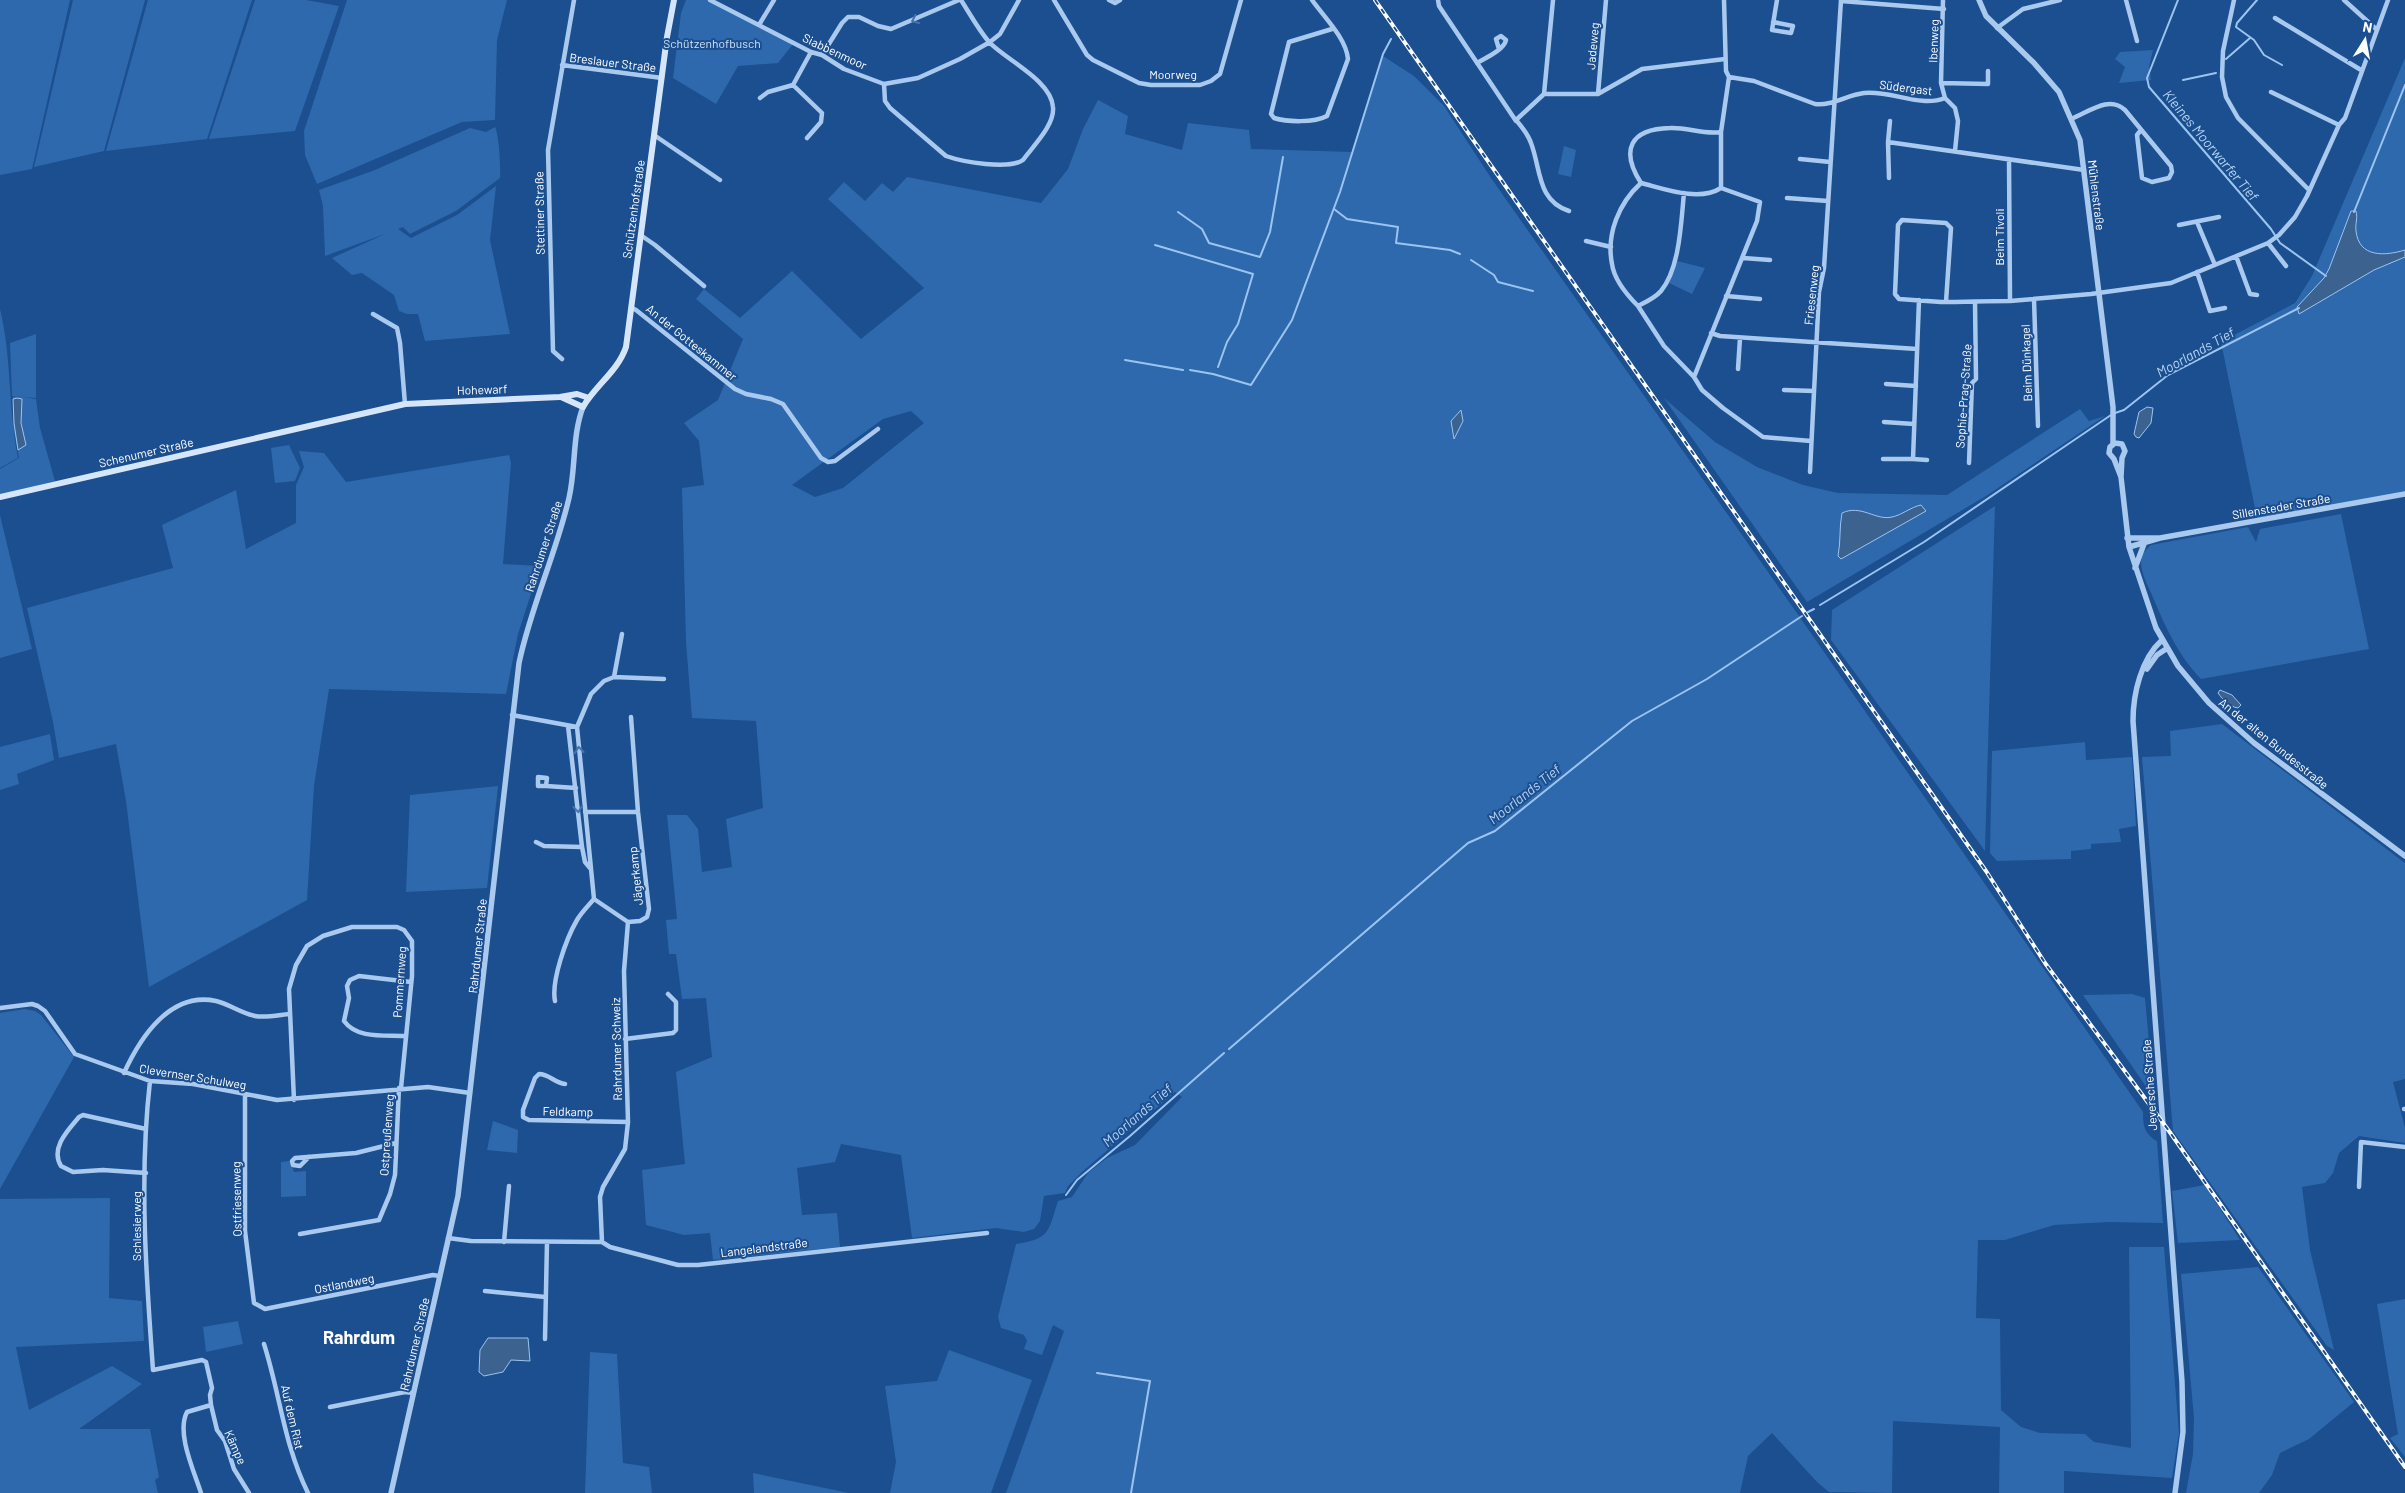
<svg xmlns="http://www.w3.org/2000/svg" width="2405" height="1493" font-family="Barlow,sans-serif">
<rect width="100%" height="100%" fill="#1b4f8f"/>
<path fill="#2e69ad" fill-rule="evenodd" d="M0 0H70L32 169 0 175Z
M73 0H145L104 151 34 167Z
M148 0H252L207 139 106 151Z
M255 0H306L339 6 295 131 209 139Z
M347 0H507L497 40 495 120 462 122 317 184 305 155 304 131Z
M686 0H707L793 44 778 63 738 66 716 104 673 78 681 13Z
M2153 50 2149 67 2151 80 2119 83 2125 67 2115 59 2120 52Z
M1383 56 1414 76 1444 106 1491 178 1799 616 2143 1112C2143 1125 2144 1134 2157 1141L2163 1223 2108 1222 2054 1225 2005 1240H1978L1976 1318 2000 1319 2001 1410 2021 1427 2040 1433 2085 1434 2094 1442 2131 1448 2129 1247H2164L2179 1433 2172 1478 2064 1471V1493H1999L2000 1427 1893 1421 1892 1493 1829 1492 1817 1482 1772 1433 1748 1456 1740 1493H1006L1064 1331 1053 1325 1042 1355 1024 1349 1027 1341 1024 1335 1001 1328 998 1317 1016 1244C1050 1239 1048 1232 1058 1201L1072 1197 1088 1173 1107 1158 1135 1145 1182 1097 1175 1092 1082 1172 1068 1186 1065 1193 1044 1196 1040 1221 1034 1229 1024 1232 996 1228 912 1238 901 1155 841 1144 835 1162 797 1168 802 1215 837 1213 840 1247 713 1260 710 1233 684 1235 646 1225 642 1170 685 1164 676 1072 712 1057 706 998 682 999 676 954H669L666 920 677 919 667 815H687L698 829 702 872 732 867 726 819 763 808 756 721 692 718 686 642 682 488 704 485 699 441 684 423 718 400 743 339 696 299 704 289 740 318 792 271 861 339 924 288 828 199 844 182 865 201 882 183 893 192 907 177 1041 203 1068 169 1083 129 1098 100 1128 116 1125 134 1182 150 1188 123 1249 130 1251 149 1352 152ZM911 411 924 423 843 488 815 497 792 485 883 419Z
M2405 58V492L2257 518 2221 342 2295 303 2312 276Z
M495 127C499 134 501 169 500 178L456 211 410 234 403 227 398 229 411 238 457 215 496 186 490 240 510 334 425 341 418 314H407L399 311 394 295 362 273 352 275 332 258 385 234 325 256 323 206 319 190 375 170 470 128 486 132Z
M1564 146 1576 150 1571 177 1558 174Z
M1677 261 1705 268 1692 294 1669 283Z
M0 309C12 358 8 409 18 458L0 468Z
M36 334V398L12 396 10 343Z
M17 396 36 399 40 428 55 481 0 495V469L19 458 13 427V397Z
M1664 398 1715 442 1757 467 1803 485 1838 493 1947 495 2080 409 2089 421 2105 416 1986 496 1807 602Z
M289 445 300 468 295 481 275 483 271 448Z
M299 451 324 453 346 482 509 455 511 463 503 564 540 566 518 634 506 694 329 689 314 786 307 900 149 987 126 801 116 744 59 758 53 722 27 608 173 568 162 525 236 490 246 549 296 523V485L304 467Z
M1995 506 1985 851 1831 640 1832 610Z
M2341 514 2369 649 2201 679C2177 654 2165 626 2152 595 2147 584 2141 573 2141 561 2142 554 2146 549 2151 545L2248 527 2256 542 2260 529Z
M0 515 32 649 0 658Z
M2222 724 2405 863V1079L2393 1082 2405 1128V1143L2359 1136 2339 1153 2333 1173 2325 1183 2302 1187 2310 1250 2334 1350 2327 1346 2173 1131 2142 757 2171 756 2170 731Z
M50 734 54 760 17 774 19 784 0 790V747Z
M2085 742 2086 760 2132 757 2136 826 2119 829 2121 842 2091 844V849L2071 851V859L1997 861 1990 853 1992 751Z
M498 786 487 888 406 892 410 795Z
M2132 994 2145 998 2153 1086 2147 1088 2083 995Z
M25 1009 35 1011 41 1015 74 1057 0 1189V1013Z
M493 1121 518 1130 517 1153 487 1150Z
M290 1161 294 1172 306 1171V1196L281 1197V1162Z
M2205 1185 2240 1240 2178 1243 2172 1191Z
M110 1198 109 1298 142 1301 144 1341 16 1347 29 1410 112 1366 142 1384 79 1429H150L159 1477 155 1480 158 1493H0V1199Z
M2258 1267 2354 1402 2309 1439 2280 1453 2272 1475 2259 1493H2186L2193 1454 2194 1418 2181 1274Z
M2405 1299V1457L2390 1438 2398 1434 2377 1304Z
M238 1321 243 1344 206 1352 203 1327Z
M949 1350 1032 1380 991 1493H890L896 1462 885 1386 937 1381Z
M590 1352 617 1354 623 1463 649 1467 652 1493H585Z
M753 1473 849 1493H754Z"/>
<path fill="#3c6290" stroke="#9cc4f0" d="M2351 211H2356C2358 219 2355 223 2356 231 2359 258 2385 256 2405 250V257L2374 270 2299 314 2297 307 2324 278 2329 269Z
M17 398 22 399 21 423 26 445 18 450 14 423 13 399Z
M2147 407 2153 408 2151 423 2139 438 2136 437 2134 434 2139 412Z
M1461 410 1463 421 1454 439 1451 421Z
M1921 505 1926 511 1841 559 1838 556C1841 541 1839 528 1842 513 1861 504 1876 521 1892 517 1902 515 1911 507 1921 505Z
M2220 690 2232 695 2241 705 2238 708C2230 707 2222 699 2218 693Z
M488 1338H528L530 1361 511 1360 503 1372 484 1376 479 1372 480 1350Z"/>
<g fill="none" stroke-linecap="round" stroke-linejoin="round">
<path stroke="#9cc4f0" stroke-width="2" d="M2178 0 2147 78 2149 87 2271 229 2280 243 2326 276
M2257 0 2237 23 2236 27 2254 40 2264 55 2282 65
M2226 59 2250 38
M2183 80 2216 73
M1334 209 1347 219 1398 227 1396 243 1450 250 1460 254
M1178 212 1202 229 1209 243 1260 257 1270 232 1283 157
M2354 212 2405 85
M1155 245 1253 274 1238 324 1227 342 1218 367
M1471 260 1494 275 1498 282 1533 291
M1125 360 1183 370
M1190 370 1213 374 1251 385 1292 320 1340 192 1383 54 1391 39
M2115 413 2124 410 2168 375 2299 308
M1820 605 1924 542 2111 415
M1808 612 1814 609
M1229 1049 1468 843 1495 831 1632 721 1707 679 1802 616
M1066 1195 1077 1180 1130 1136 1224 1053
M1097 1373 1150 1381 1131 1493"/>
<path stroke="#a9c9ee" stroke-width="4.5" d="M710 0 811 52 822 55 844 69 884 84 918 78 960 59 990 42 1000 34 1019 0
M1054 0 1087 55 1093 60 1139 83 1151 85H1200L1211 81 1220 74 1241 0
M1109 0 1115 3 1120 0
M1312 0C1324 17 1346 38 1348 59L1327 116C1314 123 1287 122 1274 118L1271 114 1289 42 1332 29
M1438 0 1439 6 1516 121
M1943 0 1941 83 1945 98 1955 108 1958 121 1955 151
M2126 0 2137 41
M2234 0 2223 51 2222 77 2226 97 2238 118 2309 190
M2344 0 2376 29
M1841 1 1944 9
M2275 18 2361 70
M1773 22 1793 26 1791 33 1772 30 1777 0
M759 25 774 0
M1997 28 2023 9 2060 0
M822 55 842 23 848 17H859L878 26 891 29 959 0
M1477 63C1485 58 1504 50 1506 40L1501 36 1496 39 1499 49
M562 65 662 78
M1729 77 1754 81 1815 104C1832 106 1847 95 1864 93 1891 90 1920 108 1945 98
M1941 83 1988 84V71
M884 84 885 101 890 108 946 156C963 162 1009 170 1023 160 1033 146 1055 125 1053 107 1051 80 1006 60 989 42 978 29 970 14 961 0
M2271 92 2339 125
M1544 94H1598L1642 69 1725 59
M1544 94 1516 120C1522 127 1528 134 1531 143 1541 169 1537 201 1569 211
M1544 94 1553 0
M1598 94 1606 0
M760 98 768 92 793 85
M2071 119C2089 112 2109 95 2125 110L2171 166 2172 172 2169 178 2152 182 2142 178 2137 135 2141 130
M654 135 720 180
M807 138 821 122 822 113 793 85 811 52
M1888 142 1890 121
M1800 159 1830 162
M2009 159 2010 301 2091 294 2171 283 2268 243 2279 235 2295 217 2307 196 2339 125 2345 118 2388 0
M1889 178 1888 142 2084 170
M1641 183C1620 150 1630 129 1670 128 1687 127 1704 135 1721 132
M1721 188V132L1729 77 1726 71 1724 0
M1684 193C1681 222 1680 268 1661 291 1655 298 1646 302 1638 306 1627 295 1614 279 1612 264 1606 234 1619 203 1641 183 1665 189 1699 202 1721 188
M1787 198 1828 201
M2197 222 2215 265
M2179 225 2219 217
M642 236 655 245 704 286
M1586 241 1611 247
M2268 243 2286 266
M2236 256 2250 294 2257 295
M1743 258 1770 260
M2197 272 2210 311 2225 308
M1726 296 1760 299
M2034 299 2038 426
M1946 302 1951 228 1946 223 1902 220 1898 225 1895 294 1899 299 1941 302C1964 302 1987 301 2010 301
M1638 306 1664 346 1694 377 1702 390 1723 408 1763 437 1811 441
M632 308 636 310 735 389 746 394 771 399 783 404 821 458 828 462 835 461 878 429
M373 314 397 328 400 343 405 404
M1711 333 1720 336 1917 349
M562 359 553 351 548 150 574 0
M1738 369 1740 338
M1694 377 1757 221 1760 202 1721 188
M1886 384 1916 386
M1784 390 1814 391
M1884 422 1914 424
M1883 459H1913L1919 300
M1913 459 1927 460
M1969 463 1972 383 1976 379 1975 302
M1810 472 1819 292 1824 268 1841 0
M614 677 622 634
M512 715 577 727
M568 726 582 847 585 862 590 868
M546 786H538V777L547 778 546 786 576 788
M585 812H638
M536 842 544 846 582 847
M628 922 594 899 577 727 591 694 604 681 614 677 664 679
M628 922 640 921 647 917 649 909 638 812 631 717
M555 1001C551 981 566 939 577 920 581 913 588 906 594 899
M0 1008 32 1004 38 1006 45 1011 75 1054 150 1081 193 1084 277 1100 428 1087 470 1093
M404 1036C384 1035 357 1039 344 1021L349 998 347 986 350 980 359 976 411 982
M625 1039 673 1033 676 1030V1002L668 994
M124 1073C140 1038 170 991 216 1001 229 1004 241 1013 255 1016 265 1018 279 1015 289 1014
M150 1081C139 1177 146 1274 153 1370L202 1360 206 1362 212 1388 210 1395 211 1405 187 1412C176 1433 194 1471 201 1493
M565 1084C555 1083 549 1074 539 1074L535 1078 523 1110V1117L529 1120 628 1122
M245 1094V1231L254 1303 265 1309 433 1275 439 1276
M294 1100 289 989 296 965 307 946 323 936 352 927H397L404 930 412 941V976L401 1088
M2404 1109H2405
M309 1157 300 1166 293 1165 292 1161 295 1158 356 1153 396 1143
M146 1173 103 1170 73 1172 61 1166C50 1148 68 1130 79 1117L83 1115 146 1129
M2359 1187 2361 1142 2405 1147
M300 1234 379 1220 390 1194 395 1175 399 1088
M448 1238 471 1241 602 1242 610 1247 678 1265H698L987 1233
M504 1242 509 1186
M602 1242 600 1197 603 1187 625 1149 628 1122 624 971 628 922
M485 1291 545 1297
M545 1339 547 1242
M264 1344C280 1394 284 1445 308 1493
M211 1405 217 1430 225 1441 234 1469 249 1493
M330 1407 405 1392 413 1393"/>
<path stroke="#a9c9ee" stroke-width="5.5" d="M1979 0 1986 16 2034 63 2059 92 2080 140 2113 407V444
M2121 477 2114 459 2109 453 2110 447 2115 443 2122 444 2125 451 2122 458 2121 477 2129 547 2156 628 2178 666 2209 703 2254 743 2405 856
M2127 538H2158
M2129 547 2160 538 2405 494
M2135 568 2144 544
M2162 640C2141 659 2133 694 2133 721L2182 1382 2183 1432 2175 1493
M2147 669 2157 655 2166 649
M391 1493 458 1196 519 663C531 606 556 554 569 498 576 468 572 436 583 407"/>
<path stroke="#d6e6fa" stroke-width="6" d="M561 397 583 407C595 386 618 371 626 347L667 37 674 0
M0 497 405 404 560 397 577 394 589 398"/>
<g stroke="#fff" stroke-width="4">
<path id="rail" d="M1375 0 1986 871 2045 963 2169 1131 2405 1467"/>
</g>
<use href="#rail" stroke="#1b4f8f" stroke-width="2" stroke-dasharray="5.5" stroke-linecap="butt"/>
</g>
<defs><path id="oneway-chevron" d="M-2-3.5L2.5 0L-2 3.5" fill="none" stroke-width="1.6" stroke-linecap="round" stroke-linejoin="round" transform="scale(1.25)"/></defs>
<g stroke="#4674ac">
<use href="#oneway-chevron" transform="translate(915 20) rotate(155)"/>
<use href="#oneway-chevron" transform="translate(579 750) rotate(-96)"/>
<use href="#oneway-chevron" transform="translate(578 809) rotate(84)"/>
</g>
<g text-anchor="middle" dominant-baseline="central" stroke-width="4" stroke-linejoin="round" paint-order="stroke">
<g font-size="12" fill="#fff" stroke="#1b4f8f">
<text transform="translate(1933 41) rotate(-88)">Ibenweg</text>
<text transform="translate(1592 46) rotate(-85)">Jadeweg</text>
<text transform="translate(835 51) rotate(25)">Siabbenmoor</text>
<text transform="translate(613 62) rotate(7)">Breslauer Straße</text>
<text x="1173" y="74">Moorweg</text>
<text transform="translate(1906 87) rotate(7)">Südergast</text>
<text transform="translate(2097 195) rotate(83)">Mühlenstraße</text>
<text transform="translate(633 209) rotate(-82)">Schützenhofstraße</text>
<text transform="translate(539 213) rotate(-91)">Stettiner Straße</text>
<text transform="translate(1999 237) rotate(-90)">Beim Tivoli</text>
<text transform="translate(1811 295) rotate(-84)">Friesenweg</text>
<text transform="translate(692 342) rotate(39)">An der Gotteskammer</text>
<text transform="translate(2026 363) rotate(-92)">Beim Dünkagel</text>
<text transform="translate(482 389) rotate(-2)">Hohewarf</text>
<text transform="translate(1963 396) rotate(-86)">Sophie-Prag-Straße</text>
<text transform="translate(146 452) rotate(-13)">Schenumer Straße</text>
<text transform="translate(2281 506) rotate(-10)">Sillensteder Straße</text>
<text transform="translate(543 546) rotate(-72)">Rahrdumer Straße</text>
<text transform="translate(2274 743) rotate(39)">An der alten Bundesstraße</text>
<text transform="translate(635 876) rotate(-96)">Jägerkamp</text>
<text transform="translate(477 946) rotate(-84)">Rahrdumer Straße</text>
<text transform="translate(399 982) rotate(-86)">Pommernweg</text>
<text transform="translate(616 1049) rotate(-91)">Rahrdumer Schweiz</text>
<text transform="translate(193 1076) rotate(9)">Clevernser Schulweg</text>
<text transform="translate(2149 1085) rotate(-94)">Jeversche Straße</text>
<text transform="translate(568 1111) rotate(1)">Feldkamp</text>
<text transform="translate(386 1135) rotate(-86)">Ostpreußenweg</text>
<text transform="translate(236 1199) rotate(-91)">Ostfriesenweg</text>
<text transform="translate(136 1226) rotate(-90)">Schlesierweg</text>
<text transform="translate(764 1247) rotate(-7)">Langelandstraße</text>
<text transform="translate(344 1283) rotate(-11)">Ostlandweg</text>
<text transform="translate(414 1344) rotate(-77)">Rahrdumer Straße</text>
<text transform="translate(293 1417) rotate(77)">Auf dem Rist</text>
<text transform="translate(236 1447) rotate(66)">Kämpe</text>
</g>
<g font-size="12" fill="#cfe3fa" stroke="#1b4f8f">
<text x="712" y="43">Schützenhofbusch</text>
</g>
<g font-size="14" font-style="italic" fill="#b5d3f5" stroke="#1b4f8f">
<text transform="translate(2211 145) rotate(50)">Kleines Moorwarfer Tief</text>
<text transform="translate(2195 352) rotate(-29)">Moorlands Tief</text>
<text transform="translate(1524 794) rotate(-38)">Moorlands Tief</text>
<text transform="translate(1137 1115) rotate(-41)">Moorlands Tief</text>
</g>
<g font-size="18" font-weight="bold" fill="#fff" stroke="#1b4f8f">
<text x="359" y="1337">Rahrdum</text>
</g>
</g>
<g transform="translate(2365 40) rotate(11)" stroke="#1b4f8f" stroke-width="4" paint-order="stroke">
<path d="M0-4L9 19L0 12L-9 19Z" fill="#ffffff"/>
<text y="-8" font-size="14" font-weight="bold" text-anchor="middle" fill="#ffffff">N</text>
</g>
</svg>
